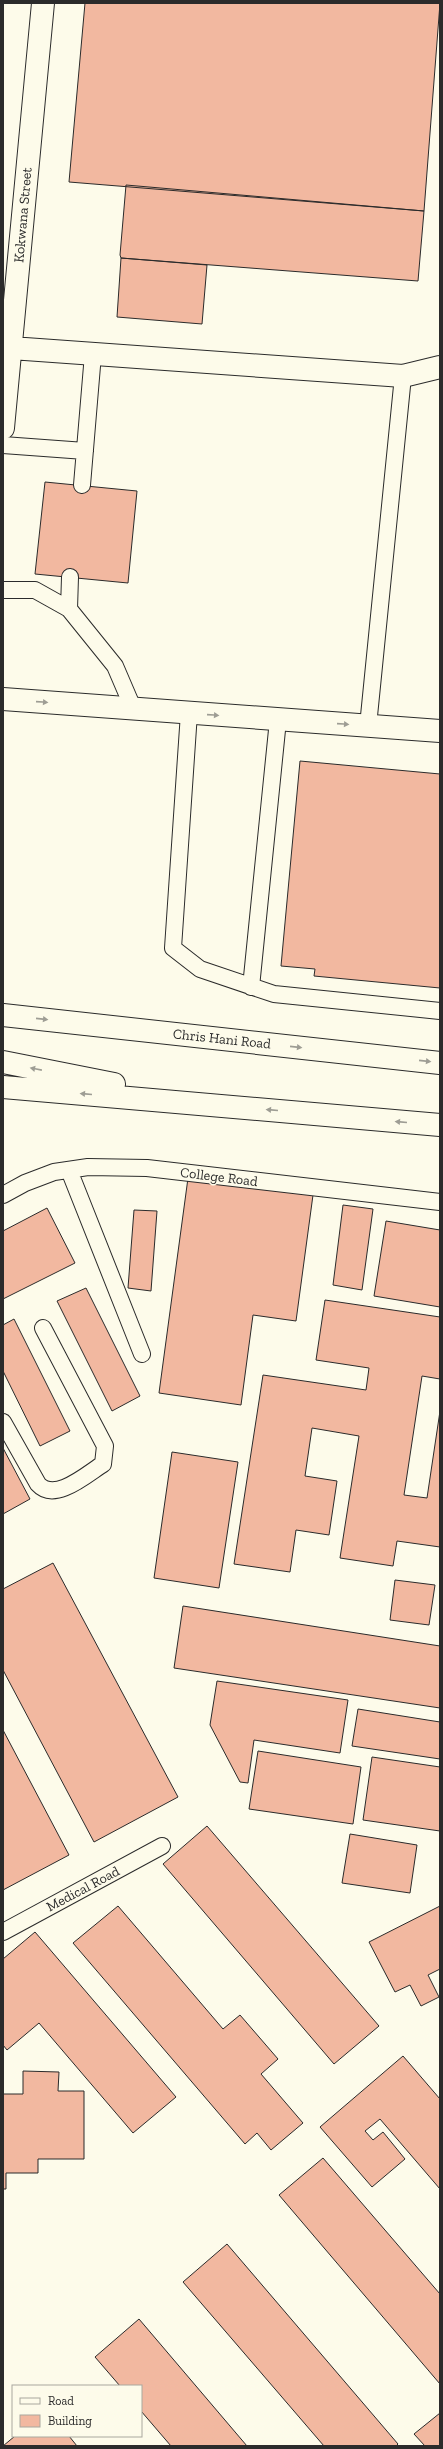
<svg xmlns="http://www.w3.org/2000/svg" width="443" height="2449" font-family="'Zilla Slab',serif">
<rect width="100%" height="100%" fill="#fdfbea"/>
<path fill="#f2b8a0" stroke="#2b2b2b" d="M85 3H440L424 211 69 182Z
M126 185 424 211 418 281 121 258 120 255Z
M121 258 207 265 202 324 117 317Z
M45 482 137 491 128 583 35 574Z
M300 761 440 774V988L314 976 315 969 281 966Z
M188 1178 313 1195 296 1321 253 1315 241 1405 159 1393Z
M343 1205 373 1209 362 1290 333 1285Z
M47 1208 75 1263 3 1299V1231Z
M134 1210 157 1211 151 1291 128 1288Z
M386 1221 440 1230V1307L374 1296Z
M86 1288 140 1396 112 1411 57 1301Z
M325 1300 440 1317V1379L422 1376 404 1495 427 1498 440 1411V1547L397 1541 393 1566 340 1558 359 1436 312 1428 305 1476 337 1481 329 1535 296 1530 290 1572 234 1564 263 1375 366 1390 369 1368 316 1360Z
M14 1319 70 1431 40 1446 3 1371V1325Z
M3 1448 30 1499 3 1514Z
M172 1452 238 1462 219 1588 154 1578Z
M53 1563 178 1797 94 1842 3 1670V1589Z
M395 1580 435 1585 429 1625 390 1620Z
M183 1606 440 1646V1708L174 1668Z
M217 1681 348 1700 340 1753 254 1740 248 1783 240 1782 210 1725Z
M358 1709 440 1722V1759L352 1746Z
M3 1730 69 1855 3 1890Z
M258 1751 361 1767 353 1824 249 1809Z
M372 1757 440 1767V1831L363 1820Z
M207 1826 379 2026 334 2064 163 1864Z
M350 1834 417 1845 410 1893 342 1883Z
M118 1906 223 2029 240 2015 278 2059 261 2074 303 2123 271 2150 257 2133 245 2144 73 1943Z
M440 1906V1969L428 1975 439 1997 421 2006 410 1985 395 1992 369 1942Z
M35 1932 176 2097 133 2133 39 2023 7 2050 3 2045V1959Z
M403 2056 440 2099V2189L380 2119 365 2131 373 2140 383 2132 405 2159 372 2187 320 2127Z
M23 2071 59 2072 58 2091H84V2159H38V2173H6V2189H3V2094H23Z
M323 2158 440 2294V2384L279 2195Z
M227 2244 398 2444 396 2446H324L183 2282Z
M139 2319 247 2446H171L141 2411V2386H120L95 2357Z
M440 2413V2446H425L414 2434Z
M15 2436H69L77 2446H3Z"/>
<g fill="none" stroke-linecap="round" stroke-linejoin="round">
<g stroke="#2b2b2b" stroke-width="18">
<path id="lane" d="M3 445 85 451
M82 485 93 354
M3 590H35L69 609 115 666 133 708
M69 609 70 577
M189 713 173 948 200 969 274 994 440 1011
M368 726 403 376
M251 987 278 720
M69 1170 142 1354
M3 1195 25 1183 54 1172 88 1167 147 1168 440 1202
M3 1422 38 1484C55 1503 87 1474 103 1464L105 1446 43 1328
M3 1932 162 1846"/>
</g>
<g stroke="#2b2b2b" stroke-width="24">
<path id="street" d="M11 348 403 376 440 367
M3 428 43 3
M3 699 440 731"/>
</g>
<g stroke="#2b2b2b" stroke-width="24">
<path id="secondary" d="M3 1015 440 1063
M3 1062 114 1084
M3 1087 440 1125"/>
</g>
<use href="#lane" stroke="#fdfbea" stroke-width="16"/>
<use href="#street" stroke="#fdfbea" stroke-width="22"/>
<use href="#secondary" stroke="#fdfbea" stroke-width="22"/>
</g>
<defs><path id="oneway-solid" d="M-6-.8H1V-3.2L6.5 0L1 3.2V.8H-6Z"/></defs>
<g fill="#9e9d94">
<use href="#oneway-solid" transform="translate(42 702) rotate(4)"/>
<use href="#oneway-solid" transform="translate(213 715) rotate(4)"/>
<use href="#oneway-solid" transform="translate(343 724) rotate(4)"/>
<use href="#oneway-solid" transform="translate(42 1019) rotate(6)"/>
<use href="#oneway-solid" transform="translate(296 1047) rotate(6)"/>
<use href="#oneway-solid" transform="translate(425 1061) rotate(6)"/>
<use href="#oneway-solid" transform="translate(36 1069) rotate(-169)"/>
<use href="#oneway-solid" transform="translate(86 1094) rotate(-175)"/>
<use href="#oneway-solid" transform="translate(272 1110) rotate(-175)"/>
<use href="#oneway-solid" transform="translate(401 1122) rotate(-175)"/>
</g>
<g text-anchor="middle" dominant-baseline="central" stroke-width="3" stroke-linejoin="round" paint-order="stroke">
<g font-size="14" fill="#2b2b2b" stroke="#fdfbea">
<text transform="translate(23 215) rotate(-85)">Kokwana Street</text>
<text transform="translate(222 1039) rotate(6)">Chris Hani Road</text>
<text transform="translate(219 1177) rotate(7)">College Road</text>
<text transform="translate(83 1889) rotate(-28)">Medical Road</text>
</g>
</g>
<rect width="443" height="2449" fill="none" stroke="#2b2b2b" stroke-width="8"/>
<rect x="12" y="2385" width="130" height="52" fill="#fdfbea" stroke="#a9a89e"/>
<rect x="20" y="2398" width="20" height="6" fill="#fdfbea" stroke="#a9a89e"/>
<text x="48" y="2405" font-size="12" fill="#2b2b2b">Road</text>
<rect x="20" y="2415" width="20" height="12" fill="#f2b8a0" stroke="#a9a89e"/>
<text x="48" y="2425" font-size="12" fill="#2b2b2b">Building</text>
</svg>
